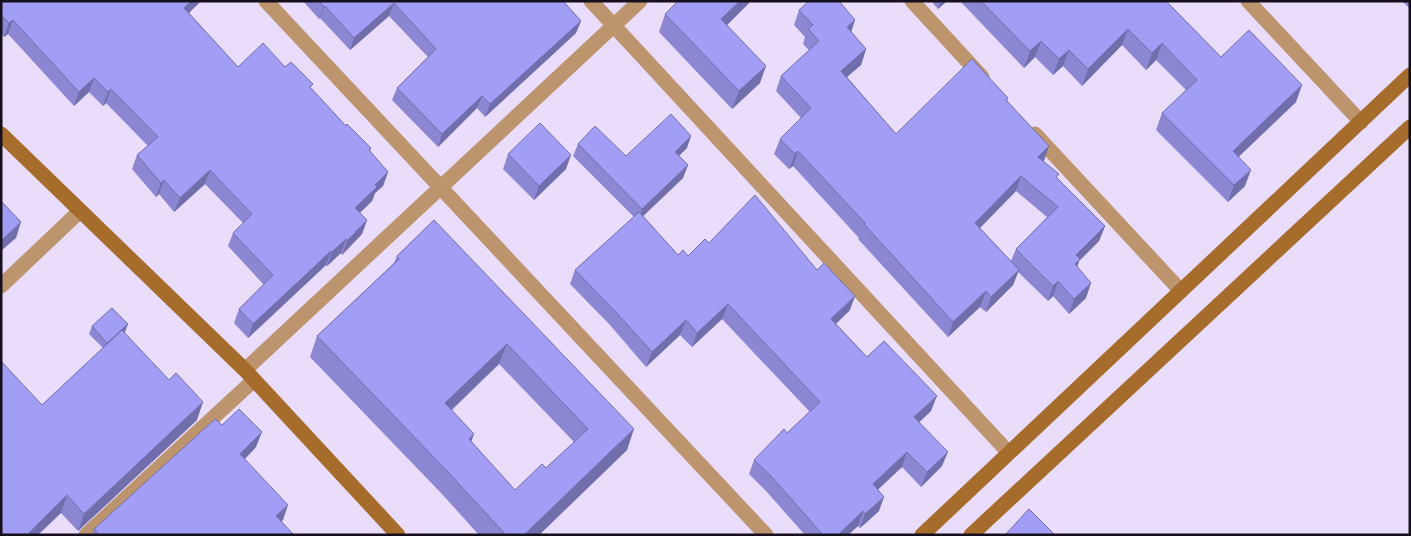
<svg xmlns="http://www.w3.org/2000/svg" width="1411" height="536" font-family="'Public Sans',sans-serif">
<rect width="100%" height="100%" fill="#eaddfc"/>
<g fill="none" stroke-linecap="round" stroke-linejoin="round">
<path stroke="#bc946e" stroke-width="15" d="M266 1 766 535
M591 1 1008 452
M912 1 982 77
M1248 1 1361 122
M1035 134 1181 291
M1 286 80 211
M245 370 640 1
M86 535 254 380"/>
<path stroke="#a66c2c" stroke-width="15" d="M1 134 245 370 398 535
M922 535 1410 75
M971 535 1410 127"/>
</g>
<path fill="#8b87d3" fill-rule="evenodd" d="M1 1H201L189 13 238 67H285L311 89 346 126 371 148 370 151 388 172 383 186 375 193 372 201 360 213 367 220 362 234 342 255 341 253 327 266 326 265 248 338 234 323 239 309 264 285 228 246 233 233 243 223 205 184 174 212 159 194 156 197 132 169 137 155 148 146 106 103 103 106 89 92 74 106 8 34 4 37 1 34Z
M303 1H563L581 21 576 33 485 117 477 108 438 147 392 100 397 88 428 57 389 16 350 50 320 18 319 19Z
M678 1H750L749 3 727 25 760 83 732 109 659 32 665 14Z
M931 1H947L938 9Z
M960 1H1166L1221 57 1296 102 1239 156 1245 186 1228 202 1156 130 1162 113 1186 90 1156 60 1146 70 1122 45 1082 86 1063 66 1053 75 1035 57 1024 68Z
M1402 1H1410V9Z
M799 10 855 20 851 32 866 49 861 65 847 77 896 134 1008 98 1007 102 1049 146 1043 161 1057 178 1105 226 1099 241 1079 261 1077 267 1086 298 1069 314 1053 296 1048 301 1018 272 1013 285 986 312 980 307 948 337 858 239 859 238 793 166 789 169 774 154 780 139 801 118 776 91 781 76 809 50 803 44 805 37 794 25ZM1016 191 1047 217 1016 249 1011 261 980 228Z
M578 144 626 156 687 148 679 156 688 165 683 178 643 216 678 255 688 256 709 243 850 310 836 324 867 357 931 411 919 422 942 466 921 487 902 467 878 489 879 511 860 528 858 526 848 535H805L766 491 749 474 754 460 787 433 810 412 722 319 692 347 680 335 646 367 610 325 570 284 575 270 634 217 573 156Z
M508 154 566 169 534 200 503 169Z
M434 220 627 450 539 535H479L441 493 310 357 317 336 394 263 397 256ZM499 364 574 442 546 468 515 490 471 442 452 410Z
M128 324 124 332 197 420 78 531 61 513 42 405 103 348 89 334 92 326Z
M222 425 256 447 245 459 283 520 281 521 294 535H92L94 529Z"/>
<path fill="#716eac" d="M191 1H201L179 22 184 8Z
M740 1H750L749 3 715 37 721 19Z
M941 1H947L938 9Z
M394 3 389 16 350 50 354 38Z
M325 6 320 18 319 19 324 7Z
M13 20 8 34 4 37 9 23Z
M855 20 850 35 847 27Z
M581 21 576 33 485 117 490 104Z
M1128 29 1122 45 1082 86 1088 69Z
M1041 41 1035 57 1024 68 1030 51Z
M1162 43 1156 60 1146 70 1152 53Z
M866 49 861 65 836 86 841 71Z
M1069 50 1063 66 1053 75 1059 59Z
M766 66 760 83 732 109 739 91Z
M94 78 89 92 74 106 79 92Z
M1302 85 1296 102 1228 167 1233 151Z
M111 89 106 103 103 106 108 92Z
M482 96 477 108 438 147 442 134Z
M691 136 687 148 670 164 675 152Z
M1049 146 1044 161 1032 172 1038 157Z
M798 151 793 166 789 169 795 154Z
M571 155 566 169 534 200 539 186Z
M688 165 683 178 638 221 642 209Z
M210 170 205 184 174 212 180 198Z
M1251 170 1245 186 1228 202 1234 185Z
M388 172 383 186 375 193 372 201 350 222 355 208 375 185Z
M1021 176 1016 191 970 238 975 223Z
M164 180 159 194 156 197 161 183Z
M367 220 362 234 342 255 347 241Z
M21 222 16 238 1 251V241Z
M1105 226 1099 241 1079 261 1075 274 1069 279 1076 255Z
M346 239 341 253 327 266 332 252Z
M331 251 326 265 248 338 253 324Z
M1019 270 1013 285 986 312 991 297Z
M1058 281 1053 296 1048 301 1053 286Z
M1091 283 1086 298 1069 314 1074 299Z
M986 291 980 307 948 337 953 322Z
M855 296 850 310 826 333 831 319Z
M728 304 722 319 692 347 697 333Z
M686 320 680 335 646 367 652 352Z
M128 324 125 332 105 350 107 343Z
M507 344 499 364 437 423 445 403Z
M937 396 931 411 909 432 914 417Z
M203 402 197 420 78 531 84 514Z
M634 429 627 450 539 535H524Z
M262 432 256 447 235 469 240 454Z
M474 434 467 454 469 439Z
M907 452 902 467 868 499 873 484Z
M948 452 942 466 921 487 927 472Z
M67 495 61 513 38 535H27Z
M884 497 879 511 860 528 865 514Z
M288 505 283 520 271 531 276 516Z
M863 511 858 526 848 535H838Z"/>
<path fill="#a29df5" stroke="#716eac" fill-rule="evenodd" d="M1 1H191L184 8 238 67 263 43 285 67 291 62 313 84 310 87 346 126 347 124 371 148 369 150 388 172 375 185 377 187 355 208 367 220 347 241 346 239 332 252 331 251 253 324 239 309 273 275 233 233 252 214 210 170 180 198 164 180 161 183 137 155 158 137 111 89 108 92 94 78 79 92 13 20 9 23 1 15Z
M319 1H563L581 21 490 104 482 96 442 134 397 88 436 49 394 3 354 38 325 6 324 7Z
M678 1H740L721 19 766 66 739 91 665 14Z
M809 1H839L855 20 847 27 866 49 841 71 896 134 972 59 1008 98 1006 100 1049 146 1038 157 1059 174 1056 177 1105 226 1076 255 1080 259 1075 264 1091 283 1074 299 1058 281 1053 286 1016 249 1058 207 1021 176 975 223 1019 270 991 297 986 291 953 322 864 224 865 223 798 151 795 154 780 139 811 108 781 76 819 41 808 29 813 25 799 10Z
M981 1H1166L1221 57 1249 30 1302 85 1233 151 1251 170 1234 185 1162 113 1197 80 1162 43 1152 53 1128 29 1088 69 1069 50 1059 59 1041 41 1030 51Z
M671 114 691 136 675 152 688 165 642 209 578 144 595 126 626 156Z
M540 123 571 155 539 186 508 154Z
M755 195 817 270 824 263 855 296 831 319 867 357 884 341 937 396 914 417 948 452 927 472 907 452 873 484 884 497 865 514 863 511 838 535H823L771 476 754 460 784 429 787 433 820 402 728 304 697 333 686 320 652 352 615 311 575 270 639 212 678 255 683 250 688 256 705 239 709 243Z
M1 201 21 222 1 241Z
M434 220 634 429 524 535H506L448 472 317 336 399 259 397 256ZM507 344 588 429 546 468 542 464 515 490 469 439 474 434 445 403Z
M112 308 128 324 107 343 92 326Z
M122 330 169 380 176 373 203 402 84 514 67 495 27 535H1V361L42 405Z
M239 409 262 432 240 454 288 505 276 516 294 535H99L94 529 215 419 222 425Z
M1029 509 1055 535H1005Z"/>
<rect width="1411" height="536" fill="none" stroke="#16101d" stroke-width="5"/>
</svg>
